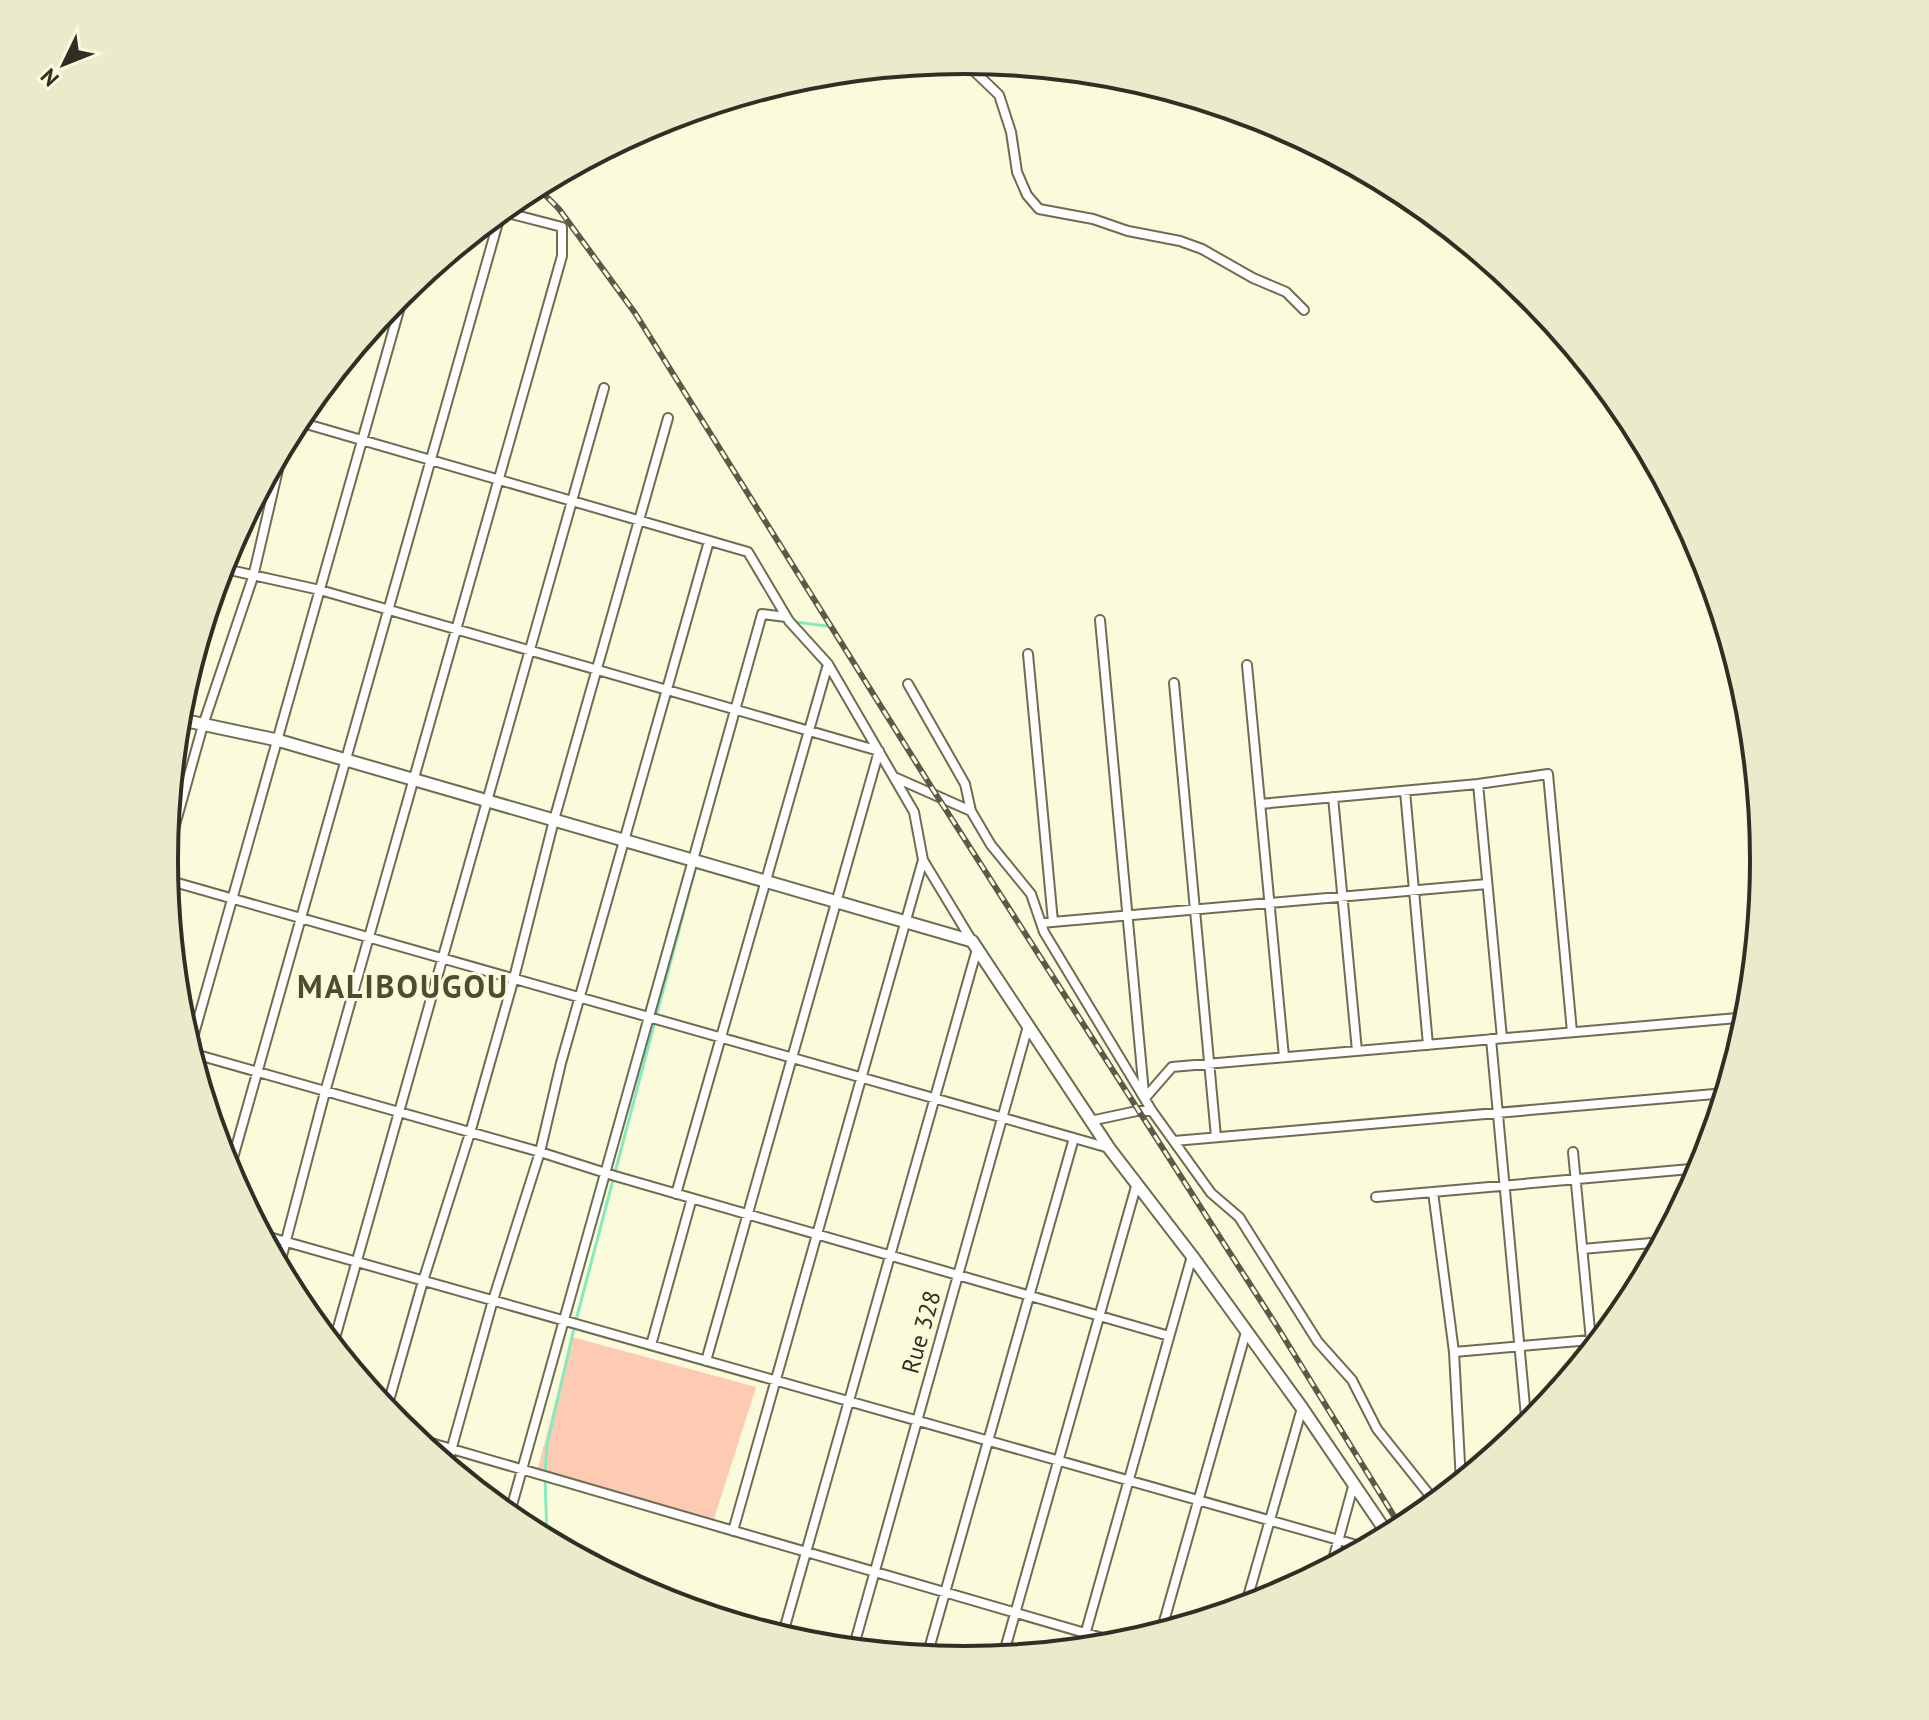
<svg xmlns="http://www.w3.org/2000/svg" width="1929" height="1720" font-family="'PT Sans',sans-serif">
<rect width="100%" height="100%" fill="#fbfada"/>
<path fill="#fdcab3" d="M572 1337 756 1387 713 1522 538 1468Z"/>
<g fill="none" stroke-linecap="round" stroke-linejoin="round">
<path stroke="#84eabf" stroke-width="3" d="M795 622 827 626
M547 1540 545 1476 547 1445 575 1324 697 862 765 619 787 621"/>
<g stroke="#6e6d52" stroke-width="12">
<path id="street" d="M968 60 974 71 999 95 1011 132 1017 172 1027 195 1039 209 1093 219 1128 231 1180 241 1202 249 1253 278 1286 292 1304 310
M296 421 748 552 789 621 828 664 914 812 923 860 972 941
M221 568 320 590 879 751 706 1361
M1100 620 1144 1093
M1028 654 1053 922
M1247 665 1284 1057
M1174 683 1216 1137
M908 684 965 784 971 811 991 845 1031 894 1044 932 1152 1111 1211 1193 1239 1217 1318 1342 1352 1380 1377 1429 1436 1503
M894 777 971 811
M1478 784 1502 1038
M1405 791 1428 1045
M1333 797 1357 1051
M1260 804 1478 784 1548 774 1572 1032
M165 861 203 725 253 577 284 444
M167 880 1109 1148
M1041 923 1487 884
M1491 1039 1527 1428
M190 1048 405 289
M191 1053 540 1152 615 1176 1169 1336
M1145 1098 1172 1067 1749 1017
M1090 1121 1137 1111H1152
M1174 1141 1726 1093
M1573 1152 1592 1351
M229 1172 501 212
M1433 1192 1454 1352 1461 1482
M676 1194 828 664
M1376 1197 1702 1168
M262 1235 1367 1548
M1582 1249 1663 1242
M279 1267 325 1092 562 256V227L500 211
M333 1345 604 388
M651 1345 692 1198
M1454 1352 1602 1339
M386 1411 423 1281 470 1133 514 978 554 820 668 418
M414 1438 1123 1644
M447 1465 493 1300 540 1152 561 1063 709 541
M509 1516 762 614 786 617
M733 1531 923 860
M1331 1567 1354 1483
M1245 1607 1302 1408
M1161 1632 1246 1332
M782 1637 977 949
M853 1649 1028 1026
M1081 1649 1192 1256
M927 1656 1074 1138
M1003 1656 1137 1183"/>
</g>
<g stroke="#6e6d52" stroke-width="15">
<path id="secondary" d="M178 719 277 740 972 941 1109 1148 1192 1256 1302 1408 1389 1536"/>
</g>
<use href="#street" stroke="#fff" stroke-width="8"/>
<use href="#secondary" stroke="#fff" stroke-width="11"/>
<g stroke="#5b5a4a" stroke-width="6">
<path id="rail" d="M536 186 559 209 635 313 937 796 1278 1328 1402 1529"/>
</g>
<use href="#rail" stroke="#fbfada" stroke-width="3" stroke-dasharray="9" stroke-linecap="butt"/>
</g>
<g text-anchor="middle" dominant-baseline="central" stroke-width="6" stroke-linejoin="round" paint-order="stroke">
<g font-size="24" fill="#302f23" stroke="#fbfada">
<text transform="translate(921 1332) rotate(-74)">Rue 328</text>
</g>
<g font-size="32" font-weight="bold" letter-spacing="2" fill="#4d4c32" stroke="#fbfada">
<text x="403" y="986">MALIBOUGOU</text>
</g>
</g>
<path d="M0 0H1929V1720H0ZM178 860a786 786 0 1 1 1572 0a786 786 0 1 1-1572 0Z" fill="#ebeacb" fill-rule="evenodd"/>
<path fill="none" stroke="#302f23" stroke-width="4" d="M178 860a786 786 0 1 1 1572 0a786 786 0 1 1-1572 0Z"/>
<g transform="translate(64 64) rotate(227)" stroke="#fbfada" stroke-width="6" paint-order="stroke">
<path d="M0-6L14 30L0 20L-14 30Z" fill="#302f23"/>
<text y="-12" font-size="22" font-weight="bold" text-anchor="middle" fill="#302f23">N</text>
</g>
</svg>
